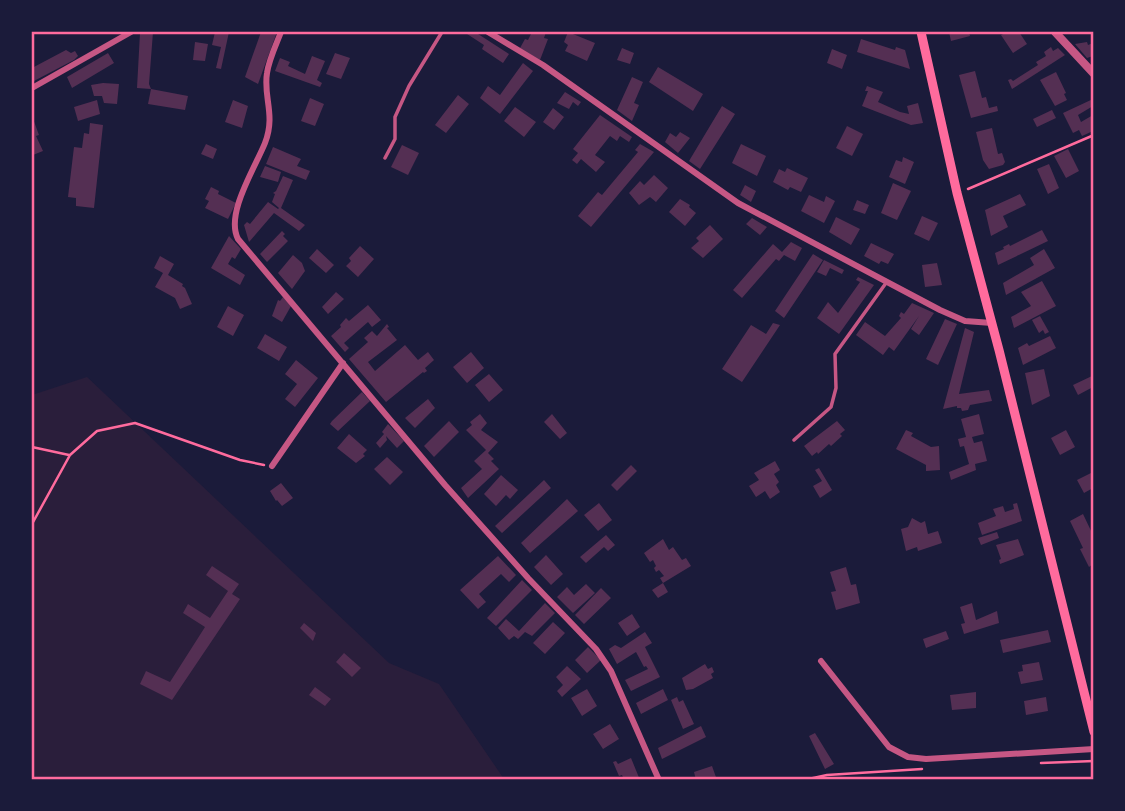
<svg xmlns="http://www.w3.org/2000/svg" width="1125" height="811" font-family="'Space Grotesk',sans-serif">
<rect width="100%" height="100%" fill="#1b1b3a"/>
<path fill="#2a1e3b" d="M87 377 389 663 439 684 504 779H32V395Z"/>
<path fill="#542f53" d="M143 32H153L149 84 151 89 137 88 140 33Z
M215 32H229L221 69 216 68 221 47 212 45Z
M261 32H277L258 84 245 77Z
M464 32H475L509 54 503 63 482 49 484 45Z
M532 32H546L544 38 548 39 540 60 520 48 525 39 528 40Z
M568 32 595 43 587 61 565 51 568 45 564 42Z
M949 32H969L970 36 951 41Z
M1007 32H1019L1027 44 1013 53 1001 35Z
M861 39 895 50 896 47 905 50 910 69 857 52Z
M195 42 208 44 205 61 193 60Z
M1087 42 1088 45 1093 43V56L1087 58 1075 44Z
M1051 47 1053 51 1058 48 1065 55 1012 89 1008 80 1011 79 1013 81 1038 65 1036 62 1046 56 1044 52Z
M622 48 634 53 630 64 617 60Z
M832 49 847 55 842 69 827 63Z
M66 50 71 53 75 51 78 56 74 60 32 82V68Z
M108 53 114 63 72 88 67 77Z
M335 53 350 58 341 79 326 74Z
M312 56 325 61 317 80 322 83 320 87 275 71 280 58 290 62 288 66 305 74Z
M523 63 533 71 500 114 480 98 488 86 500 95Z
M658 67 703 94 693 111 649 82Z
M975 71 982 98 986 97 989 108 997 106 998 111 971 118 959 75Z
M1056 72 1066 93 1064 94 1067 100 1055 106 1040 80Z
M632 77 643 82 634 103 639 105 632 121 617 110Z
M103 83 119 84 117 104 104 103 102 96H94L91 85Z
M867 86 883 92 878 102 900 112 909 114 907 106 918 103 923 123 911 125 862 106 868 91H865Z
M151 89 188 96 185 110 148 104Z
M565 92 581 102 578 106 573 102 569 109 557 103Z
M458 95 469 104 446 133 435 125Z
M310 98 324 104 315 126 301 121Z
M1093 99V106L1078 115 1081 122 1093 115V131L1082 136 1079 130 1073 133 1063 113Z
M97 100 100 114 78 121 74 107Z
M233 100 248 106 242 128 225 122Z
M722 106 735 114 700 169 689 161Z
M515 107 536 122 524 137 504 121Z
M553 108 564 117 554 130 543 122Z
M1052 110 1056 118 1037 127 1033 119Z
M600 115 632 137 629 142 620 136 617 141 610 136 595 155 605 162 596 172 581 159 577 164 572 160 578 153 573 149Z
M32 116 39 135 36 136 43 151 33 155Z
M90 123 103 125 94 208 76 206V198L68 197 74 147 82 148 84 133 89 134Z
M847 126 863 134 852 156 836 148Z
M992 128 998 154 1002 153 1005 162 1003 165 989 169 983 160 976 132Z
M680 132 690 138 678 153 665 142 670 133 676 137Z
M206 144 217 149 213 159 201 154Z
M640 144 654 152 591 227 578 216 598 192 602 195 638 152 635 150Z
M741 144 766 156 757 176 732 163Z
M402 145 419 153 408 175 391 167Z
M273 147 301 159 297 166 310 171 306 180 266 164Z
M1068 149 1079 171 1066 178 1054 156Z
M903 157 914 162 905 184 889 177 896 160 902 162Z
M1049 164 1059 188 1048 194 1037 169Z
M265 166 281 172 278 182 260 177Z
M787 168 808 178 801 192 790 187 788 190 773 182 779 169 785 172Z
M654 175 668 188 656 202 650 197 639 205 629 193 640 181 644 185Z
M283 176 293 180 281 208 305 225 299 231 274 213 249 242 244 225 247 222 250 224 268 202 278 209 279 208 272 202 275 194 273 193 276 191Z
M893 183 911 191 897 220 881 213Z
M745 185 756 191 751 202 740 195Z
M211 187 219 191 218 194 236 203 228 219 205 208 209 201 205 199Z
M1020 194 1026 205 1003 216 1008 227 991 236 985 210Z
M809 195 824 202 826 196 835 201 824 223 801 211Z
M680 199 690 205 689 207 696 213 685 226 669 212Z
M857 200 869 205 865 214 853 210Z
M922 216 938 223 929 241 914 234Z
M836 217 860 229 851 245 829 232Z
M752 218 767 227 760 235 746 224Z
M710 225 723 239 703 258 691 248 699 241 696 238Z
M1042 230 1048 241 998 265 995 253 1004 249 1003 247 1009 244 1010 246Z
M282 231 285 234 283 236 288 241 267 262 260 254Z
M229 236 241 249 235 259 232 257 228 264 245 275 240 285 211 268Z
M791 242 802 248 795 261 784 255 779 261 776 259 742 298 733 290 773 244 782 252Z
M871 243 894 254 888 264 881 261 879 264 864 256Z
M360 246 374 259 358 277 346 266 351 261 349 258Z
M317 249 334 265 326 273 309 258Z
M1044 249 1055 268 1006 295 1003 283 1034 265 1030 258Z
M813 254 823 260 784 318 775 311Z
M293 255 302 263 305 271 292 289 278 273Z
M160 256 174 264 168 275 183 284 182 286 185 288 192 304 180 309 175 298 155 287 163 273 154 268Z
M824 260 844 270 842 274 830 268 826 276 817 272Z
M937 263 942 285 925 287 922 265Z
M858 277 874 285 839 334 817 318 828 302 838 313 860 282 856 280Z
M1042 281 1056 306 1014 328 1011 317 1031 306 1021 292Z
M336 292 344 299 328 314 322 307Z
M283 297 291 306 282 322 272 316 278 300 280 301Z
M912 303 934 313 919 335 911 329 919 316 894 351 889 347 883 355 856 335 865 322 885 336 901 318 899 316 901 312 904 314Z
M368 305 381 320 372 327 368 322 344 343 349 348 345 352 331 336 341 327 340 325 346 318 349 321Z
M228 306 244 315 233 336 217 327Z
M1040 316 1049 332 1045 334 1043 330 1039 333 1032 320Z
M945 319 957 324 938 365 926 359Z
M773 323 780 325 742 382 722 369 751 325 766 334Z
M387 324 389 327 387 328 397 340 368 362 375 371 405 345 418 360 428 352 434 360 425 368 427 371 424 373 423 372 386 402 349 359 368 342 364 338 372 331 377 336Z
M965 328 974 332 959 394 989 390 992 401 970 405 968 410 962 411 961 408H957V406L943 409Z
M265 334 287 347 279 361 257 348Z
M1050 336 1056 348 1023 365 1018 348 1027 343 1029 346Z
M471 352 484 368 467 383 453 367Z
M296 360 318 378 295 407 285 399 297 384 285 374Z
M1044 369 1050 396 1032 405 1025 373Z
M489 374 503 390 489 402 475 385Z
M1092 376 1093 387 1078 395 1073 385Z
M362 392 370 401 338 431 330 424 332 421Z
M428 399 435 408 415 428 405 418Z
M480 414 487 423 481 430 498 442 488 453 494 459 491 461 499 469 468 498 461 488 482 469 474 461 486 450 466 430 472 425 470 422Z
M552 414 567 433 560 439 544 422Z
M979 414 984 434 972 437 974 443 982 441 987 461 975 464 976 470 951 480 949 472 969 464 964 446 960 447 958 439 966 437 961 419Z
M449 421 459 432 434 457 424 446Z
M837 421 845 430 840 434 842 436 831 446 829 444 818 454 817 452 812 456 804 446Z
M388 424 404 441 397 448 386 436 387 440 380 448 376 443 384 434 382 432Z
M906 430 913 433 911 436 931 447 939 446 940 470 926 471V465L896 449Z
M1066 430 1075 447 1060 455 1051 438Z
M349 434 367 450 363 454 365 456 356 463 337 448Z
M387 457 403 472 390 485 374 469Z
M775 461 780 470 774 474 779 482 776 485 780 492 770 499 765 491 756 497 749 486 759 480 754 473Z
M631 465 637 471 617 491 611 485Z
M819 468 832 490 820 498 813 486 822 481 815 470Z
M1093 472V488L1084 493 1077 480Z
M501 475 518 490 510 499 506 495 496 506 484 494Z
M544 480 551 488 502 533 495 526Z
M281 483 293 498 282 506 277 500 276 501 270 491Z
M567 499 578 511 530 553 521 543Z
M599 503 612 520 598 531 584 515Z
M1017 503 1022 521 982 535 978 523 996 516 993 509 1003 506 1005 512 1014 509 1013 504Z
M1083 514 1093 535V564L1089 567 1080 549 1083 548 1070 521Z
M912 518 921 523 925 521 928 534 938 531 942 543 918 551 917 547 906 551 901 529 908 527Z
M997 532 999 538 981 545 978 538Z
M606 535 615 545 608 551 604 547 586 563 580 557Z
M663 539 669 550 673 547 682 560 686 558 691 566 663 583 660 578 664 576 659 570 656 572 654 568 656 566 653 560 650 562 644 553Z
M1018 539 1024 555 1000 564 999 560 1001 559 996 545Z
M546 555 563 574 551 585 534 567Z
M498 556 516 575 509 582 501 574 479 594 486 602 478 609 460 590Z
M212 566 239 584 232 594 240 599 172 700 140 684 146 671 170 682 205 627 183 613 188 604 210 618 228 591 206 575Z
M846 567 851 585 856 584 860 603 836 610 831 592 836 591 830 572Z
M522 580 532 590 496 626 487 618Z
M663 583 668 592 658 598 652 590Z
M586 584 595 593 573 613 557 597 567 587 574 595Z
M601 588 611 598 584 624 575 615Z
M545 603 555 613 532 636 525 632 518 639 514 636 509 640 498 628 506 619 519 631Z
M972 603 976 620 997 611 999 623 964 634 961 624 965 623 960 607Z
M632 614 640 627 627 636 618 623Z
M553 622 565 633 545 654 533 643Z
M304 623 316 633 313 641 300 628Z
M1048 630 1051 642 1003 653 1000 640Z
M946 631 949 639 926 648 923 639Z
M645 632 652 643 645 647 660 677 631 691 625 680 648 669 646 666 644 667 636 652 617 664 609 649 615 645 621 648Z
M588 647 601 660 587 673 575 660Z
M344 653 361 668 352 677 336 662Z
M1039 662 1043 680 1021 684 1018 672 1023 671 1022 665Z
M705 664 708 669 712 667 714 672 711 674 713 678 693 689 686 690 682 678Z
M567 666 581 679 562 697 557 691 563 685 556 677Z
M315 687 331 699 325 706 309 695Z
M587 689 597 706 582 716 571 698Z
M663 689 668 700 641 714 636 703Z
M976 692V708L952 710 950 695Z
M677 697 679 702 683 700 694 724 683 729 671 700Z
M1046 697 1048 711 1026 715 1024 701Z
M610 724 619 739 603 749 593 734Z
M701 726 706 737 662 759 658 748Z
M815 733 834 764 825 769 809 736Z
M631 758 640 780H624L622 775 619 776 613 762 616 761 618 764Z
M712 766 717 780H696L694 772Z"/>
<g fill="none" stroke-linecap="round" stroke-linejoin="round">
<path stroke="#ff6b9d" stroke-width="2.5" d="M968 189 1094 135
M32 447 69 455
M32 524 70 455 97 431 135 423 240 460 264 465
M1041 763 1094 761
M804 780 827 775 922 769"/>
<path stroke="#c65784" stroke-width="3.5" d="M385 158 395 139V117L409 86 442 32
M794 440 831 407 836 388 835 354 886 283"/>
<path stroke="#c65784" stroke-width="6" d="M281 32C276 45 269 59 267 73 263 97 276 115 265 143 255 168 225 214 238 239L445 485 528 578 596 649 611 671 659 780
M488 32 543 65 738 203 940 310 965 321 992 323
M32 88 131 32
M272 466 343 363
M821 661 889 747 908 757 926 759 1094 749"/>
<path stroke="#c65784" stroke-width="8" d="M1055 32 1094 74"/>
<path stroke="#ff6b9d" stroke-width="9" d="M921 32 957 193 999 350 1094 732"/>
</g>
<rect width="1125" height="811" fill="none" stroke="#1b1b3a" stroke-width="66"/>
<rect x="33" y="33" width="1059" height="745" fill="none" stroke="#ff6b9d" stroke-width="2.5"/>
</svg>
